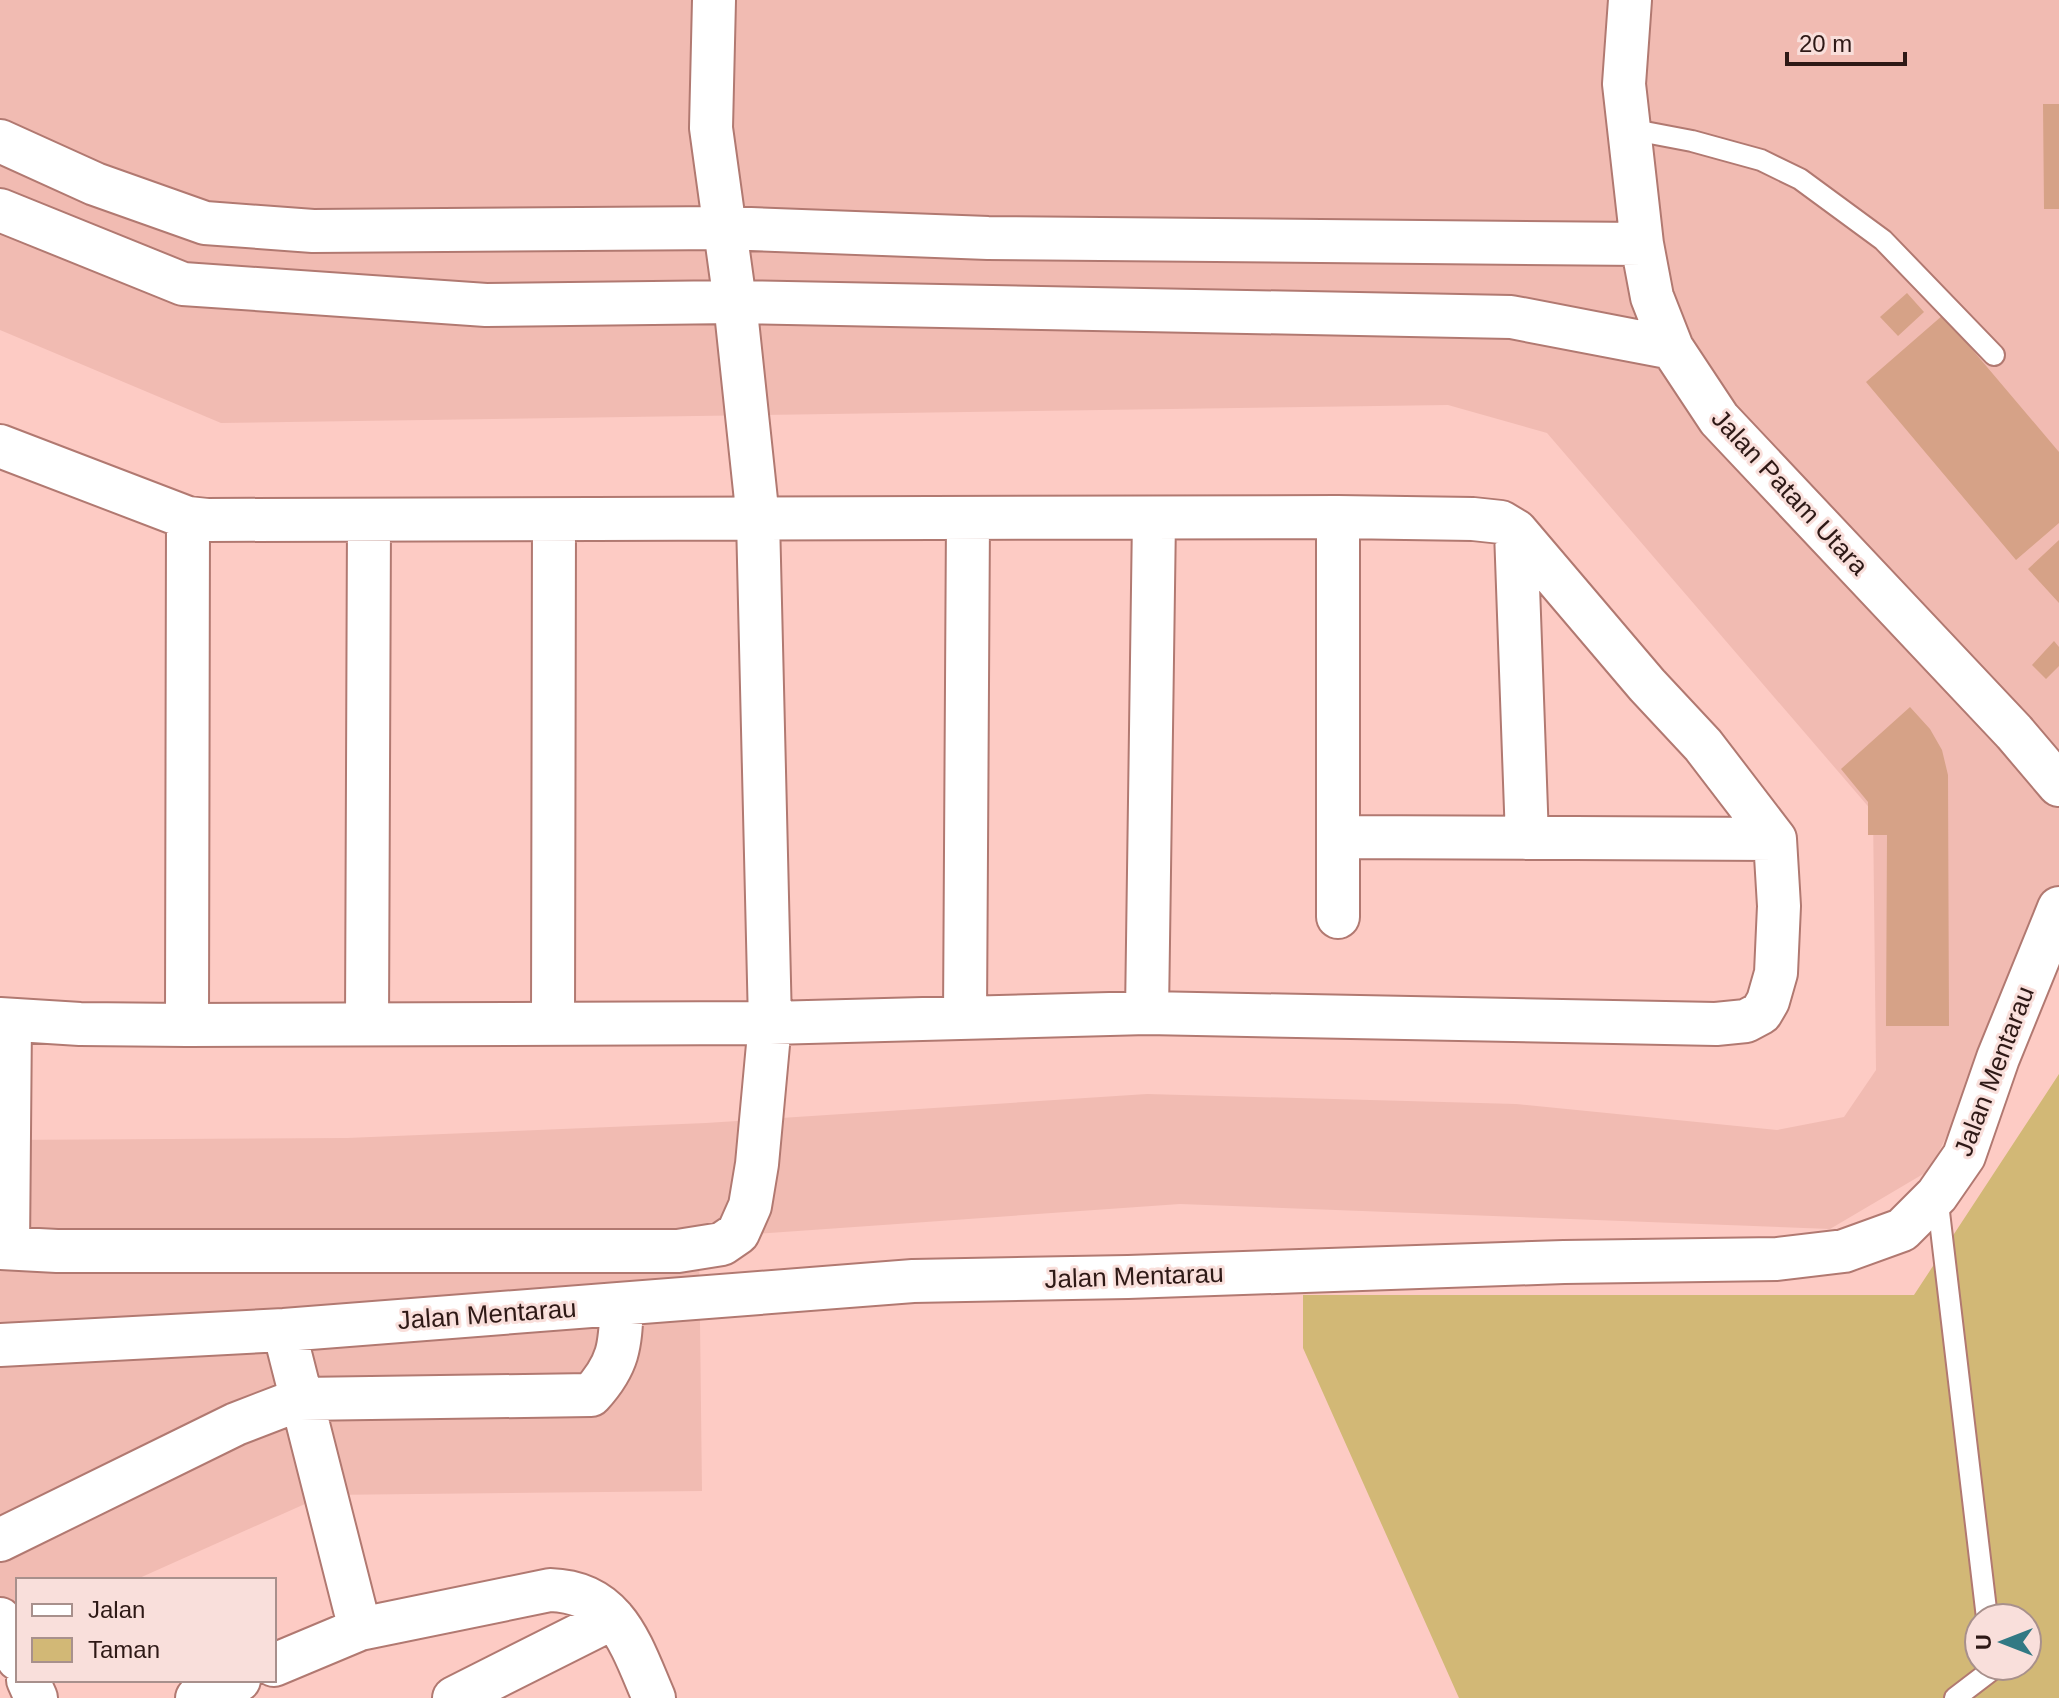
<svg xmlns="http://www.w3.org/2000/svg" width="2059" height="1698" font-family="Helvetica,sans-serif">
<rect width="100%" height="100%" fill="#fdcbc4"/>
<path fill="#f1bbb2" d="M0 0H2059V905L1930 1170 1830 1229 1180 1204 699 1238 702 1491 325 1495 135 1580H18V1633L0 1641V1140L347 1138 706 1123 1147 1094 1516 1104 1777 1130 1844 1117 1876 1070 1873 812 1547 433 1448 405 221 423 0 330Z"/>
<path fill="#d2b876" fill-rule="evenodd" d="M2059 1074V1698H1459L1303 1348V1295H1914ZM1979 1618H2027V1666H1979Z"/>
<path fill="#d6a287" d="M2043 104H2059V209H2044Z
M1907 293 1924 312 1898 336 1880 317Z
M1943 315 2059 452V523L2016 560 1866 382Z
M2059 540V603L2028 569Z
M2054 641 2059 647V666L2046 679 2032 665Z
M1910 707 1930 729 1942 750 1948 775 1949 1026H1886L1887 835H1868V802L1841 769Z"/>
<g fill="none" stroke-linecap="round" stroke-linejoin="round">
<g stroke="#b17971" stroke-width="24">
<path id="lane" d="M1629 129 1692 141 1761 160 1800 179 1883 240 1994 355
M1937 1195 1987 1618
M1955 1698 1993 1669V1666"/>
</g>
<g stroke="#b17971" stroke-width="46">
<path id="street" d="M1630 0 1624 84 1642 244 1652 297 1672 348 1719 419 2014 732 2059 785
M0 141 95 184 205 223 313 231 725 228 988 238 1642 244
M0 210 183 284 486 305 735 302 1511 317 1672 348
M0 446 188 518 207 520 1338 517 1473 519 1501 522 1516 531 1647 685 1703 745 1775 839 1779 906 1776 973 1768 1001 1761 1013 1746 1021 1716 1024 1147 1013 770 1023 187 1025 80 1024 0 1019
M1338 517V917
M1516 531 1527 838
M1338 837 1775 839
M1147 1013 1154 518
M965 1018 968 518
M367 1024 369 520
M553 1024 554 520
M187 1025 188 518
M0 1248 57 1251H678L722 1244 738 1233 750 1206 757 1164 770 1023 758 519 735 302 711 128 714 0
M8 1248 10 1020
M0 1345 284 1330 913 1281 1128 1277 1564 1262 1777 1259 1844 1251 1902 1230 1937 1195 1964 1156 1998 1058 2059 908
M0 1540 236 1424 301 1399 591 1395C620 1363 620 1345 622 1304
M0 1619 18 1659
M360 1629 550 1590C617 1592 631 1645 654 1698
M274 1665 360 1629 284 1330
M28 1680 36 1698
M197 1698 239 1680
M454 1698 613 1618"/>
</g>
<use href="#lane" stroke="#fff" stroke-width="20"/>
<use href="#street" stroke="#fff" stroke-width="42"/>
</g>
<g text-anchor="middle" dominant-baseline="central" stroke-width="6" stroke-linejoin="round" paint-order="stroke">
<g font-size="26" fill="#2e1916" stroke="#f9dfdb">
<text transform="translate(1790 492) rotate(47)">Jalan Patam Utara</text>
<text transform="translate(1994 1071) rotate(-69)">Jalan Mentarau</text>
<text transform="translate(1134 1276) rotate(-2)">Jalan Mentarau</text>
<text transform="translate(487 1314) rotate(-4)">Jalan Mentarau</text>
</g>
</g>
<rect x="16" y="1578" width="260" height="104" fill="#f9dfdb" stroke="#a8908c" stroke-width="2"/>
<rect x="32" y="1604" width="40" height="12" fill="#ffffff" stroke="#a8908c" stroke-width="2"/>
<text x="88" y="1618" font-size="24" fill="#2e1916">Jalan</text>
<rect x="32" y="1638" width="40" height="24" fill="#d2b876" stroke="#a8908c" stroke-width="2"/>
<text x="88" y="1658" font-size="24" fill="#2e1916">Taman</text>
<g transform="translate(2003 1642) rotate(270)"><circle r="38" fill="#f9dfdb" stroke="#a8908c" stroke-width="2"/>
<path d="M0-6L14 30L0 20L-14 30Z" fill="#327984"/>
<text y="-12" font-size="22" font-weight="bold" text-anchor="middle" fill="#2e1916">U</text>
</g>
<path d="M1787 52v12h118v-12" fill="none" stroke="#2e1916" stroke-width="4"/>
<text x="1799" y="52" font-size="24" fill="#2e1916" stroke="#f9dfdb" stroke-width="6" paint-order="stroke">20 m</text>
</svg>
